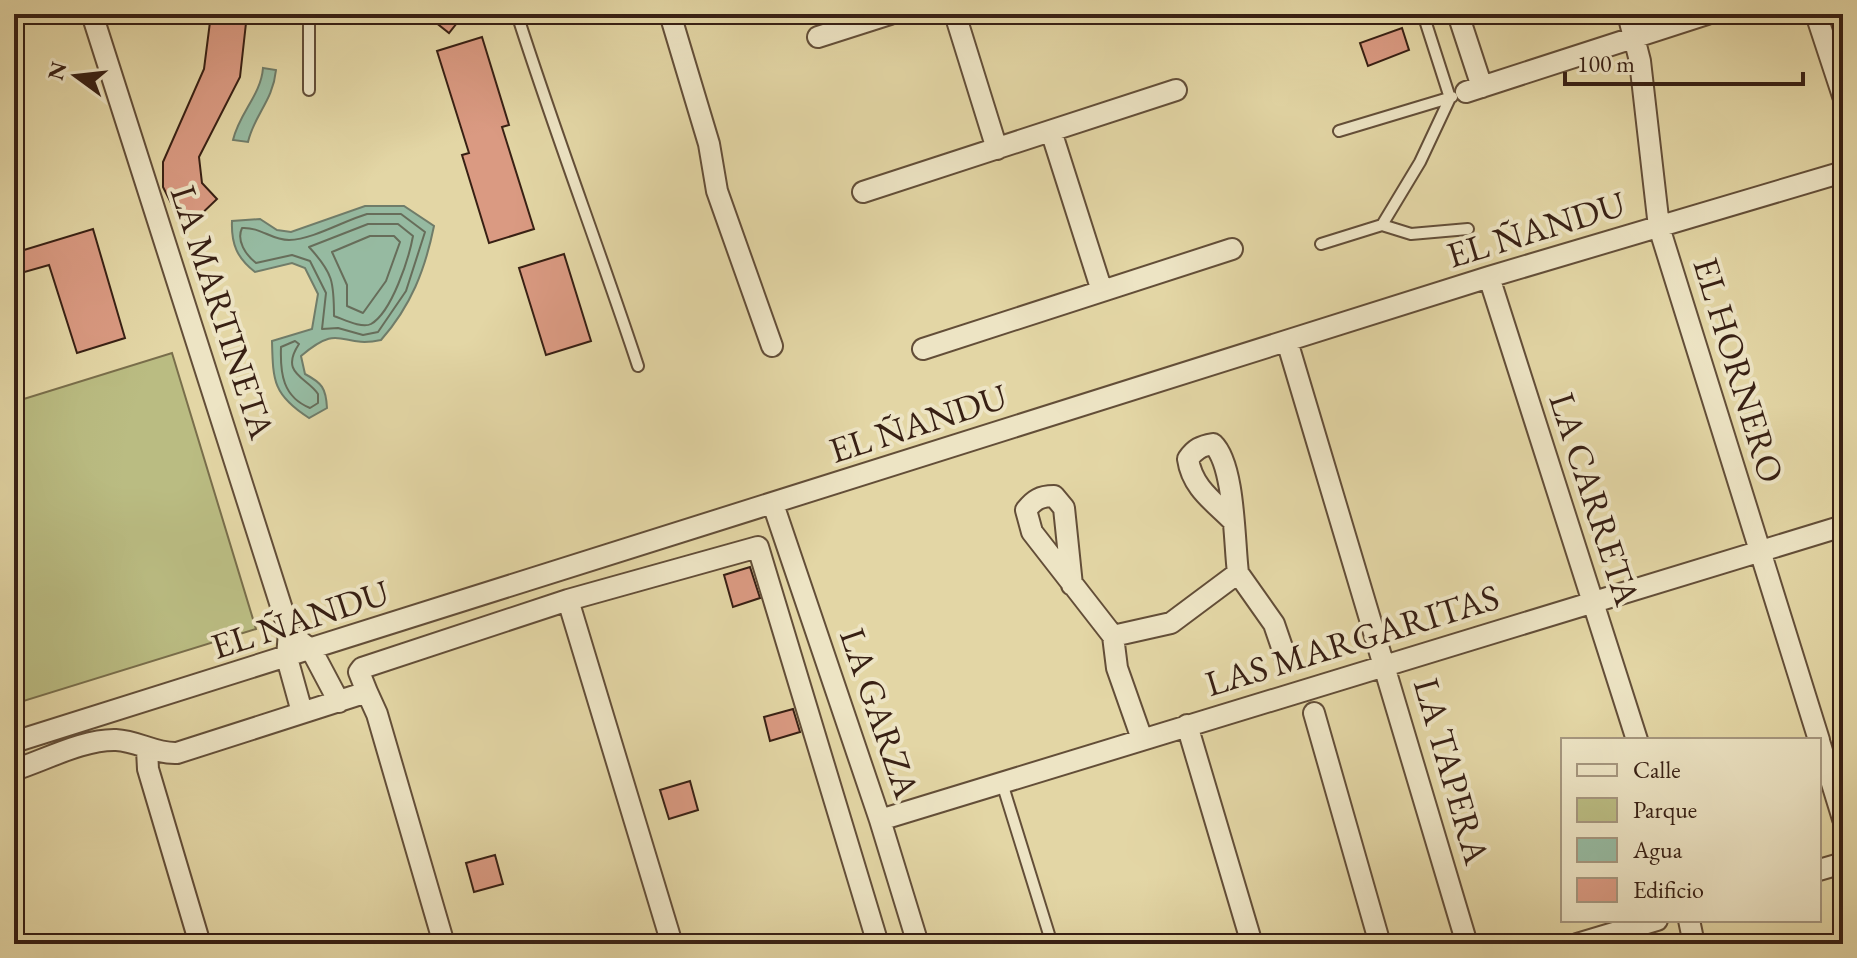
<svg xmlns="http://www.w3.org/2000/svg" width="1857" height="958" font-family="'EB Garamond',serif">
<rect width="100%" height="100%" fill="#e3d6a5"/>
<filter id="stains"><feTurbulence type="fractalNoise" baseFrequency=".0025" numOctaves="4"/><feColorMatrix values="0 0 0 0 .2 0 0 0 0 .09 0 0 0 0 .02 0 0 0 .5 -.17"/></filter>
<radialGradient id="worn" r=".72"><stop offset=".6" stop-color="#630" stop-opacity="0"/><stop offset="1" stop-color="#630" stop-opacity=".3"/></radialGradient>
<path fill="#babc82" stroke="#796e4b" stroke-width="2" d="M172 353 256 629 14 704V402Z"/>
<path fill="#96baa1" stroke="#707c69" stroke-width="2" d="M263 68 276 70C273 101 254 115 248 142L233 140C239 113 261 95 263 68Z
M365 206H404L434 226C425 270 411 306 381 340 339 349 342 321 301 356L305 374C322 383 326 388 327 408L309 418C273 395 273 381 272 341L312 329 318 294 305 268 292 263 255 272C237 258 231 244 232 221L260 219 277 230 291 232Z"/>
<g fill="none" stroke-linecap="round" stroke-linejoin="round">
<path stroke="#676d5a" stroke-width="2" d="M367 214H401L425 232 406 291 378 332 363 335 338 328 322 329 326 293 310 261 292 255 256 263C246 255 236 241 242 228 261 227 271 240 289 240 314 239 343 221 367 214Z
M368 224H398L413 236C409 258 392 312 371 324 362 329 343 319 334 316 334 282 333 273 309 247Z
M370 236H394L400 242 386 281 363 313 347 306V285L332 252Z
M295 341 299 344C279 374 307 377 318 394V403L310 408C283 397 280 374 281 347Z"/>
</g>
<path fill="#da9a82" stroke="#382014" stroke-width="2" d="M211 14H247L240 77 199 157 202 183 217 199 191 224 174 209 163 187V162L204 69Z
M425 14H464L449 33Z
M1402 28 1409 50 1368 66 1360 43Z
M482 37 509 125 502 127 534 229 489 243 462 155 469 153 437 51Z
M93 229 125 338 77 353 49 265 14 275V253Z
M564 254 591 341 546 355 519 268Z
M750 567 760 598 733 607 724 575Z
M793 709 800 732 770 741 764 717Z
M690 781 698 810 669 819 660 790Z
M495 855 503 884 474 892 466 863Z"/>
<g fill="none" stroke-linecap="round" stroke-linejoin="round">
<g stroke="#634e38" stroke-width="14">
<path id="service" d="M517 14C555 133 599 248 638 366
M309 90V14
M1339 131 1452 97
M1382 225 1420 162 1450 98 1423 14
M1321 244 1382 225 1411 234 1468 229
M1002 783 1052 944"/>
</g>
<g stroke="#634e38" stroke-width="24">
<path id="minor" d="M92 14 289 631 287 658 302 712
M670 14 709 144 717 191 772 346
M955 14 997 149
M1458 14 1482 87
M1628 14 1640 61 1659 227 1819 740
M1816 14 1843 96
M818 37 890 14
M1466 92 1707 14
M1051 131 1102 291
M863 192 1176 90
M1489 277 1637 740
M1287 341 1467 944
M923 349 1232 249
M773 504 880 820 918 944
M1232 520C1213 501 1192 487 1188 459 1195 449 1201 446 1213 444 1235 465 1234 542 1238 573
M1072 585 1064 508 1054 496C1040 496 1034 500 1026 510L1032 532 1113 636 1117 668 1142 739
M568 600 672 944
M1113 636 1171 623 1238 573 1274 624 1287 662
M301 642 312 651 339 702
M367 692 377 714 444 944
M1314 713 1380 944
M1187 725 1252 944
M1819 741 1843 819
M14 742 1489 277 1843 172
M147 750 148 769 200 944
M14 770C45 760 84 739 116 740 138 741 155 754 177 753L367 692 359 672 362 668 568 600 758 547 878 944
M880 820 1843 526
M1819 870 1843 863
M1689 920 1694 944
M1577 944 1657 920"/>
</g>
<use href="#service" stroke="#ede4c4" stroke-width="10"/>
<use href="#minor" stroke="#ede4c4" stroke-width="20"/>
</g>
<g text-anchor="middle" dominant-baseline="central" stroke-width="8" stroke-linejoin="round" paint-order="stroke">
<g font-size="36" fill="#382014" stroke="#ede4c4">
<text transform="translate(1536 229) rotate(-17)">EL ÑANDU</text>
<text transform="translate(223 312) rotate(72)">LA MARTINETA</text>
<text transform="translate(1739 370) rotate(73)">EL HORNERO</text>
<text transform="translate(918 423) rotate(-18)">EL ÑANDU</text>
<text transform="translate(1595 499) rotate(72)">LA CARRETA</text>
<text transform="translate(300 619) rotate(-18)">EL ÑANDU</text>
<text transform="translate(1352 640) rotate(-17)">LAS MARGARITAS</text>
<text transform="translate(880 713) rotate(71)">LA GARZA</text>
<text transform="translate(1452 771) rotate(74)">LA TAPERA</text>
</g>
</g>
<rect width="1857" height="958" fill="none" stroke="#e3d6a5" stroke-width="48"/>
<rect x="16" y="16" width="1825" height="926" fill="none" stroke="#382014" stroke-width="4"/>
<rect x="24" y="24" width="1809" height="910" fill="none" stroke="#382014" stroke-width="2"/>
<rect x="1561" y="738" width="260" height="184" fill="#ede4c4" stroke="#a5967e" stroke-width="2"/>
<rect x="1577" y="764" width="40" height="12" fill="#ede4c4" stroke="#a5967e" stroke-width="2"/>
<text x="1633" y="778" font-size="24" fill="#382014">Calle</text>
<rect x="1577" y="798" width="40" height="24" fill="#babc82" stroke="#a5967e" stroke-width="2"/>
<text x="1633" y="818" font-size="24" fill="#382014">Parque</text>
<rect x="1577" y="838" width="40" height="24" fill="#96baa1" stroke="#a5967e" stroke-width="2"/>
<text x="1633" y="858" font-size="24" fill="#382014">Agua</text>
<rect x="1577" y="878" width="40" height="24" fill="#da9a82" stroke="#a5967e" stroke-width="2"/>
<text x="1633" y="898" font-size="24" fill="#382014">Edificio</text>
<g transform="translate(76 76) rotate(285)" stroke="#ede4c4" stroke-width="6" paint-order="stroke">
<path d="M0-6L14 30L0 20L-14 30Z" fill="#382014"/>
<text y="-12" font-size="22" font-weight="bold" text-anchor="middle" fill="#382014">N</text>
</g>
<path d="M1565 72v12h238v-12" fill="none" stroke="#382014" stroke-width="4"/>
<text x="1577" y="72" font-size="24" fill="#382014" stroke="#ede4c4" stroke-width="6" paint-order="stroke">100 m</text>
<rect width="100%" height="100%" filter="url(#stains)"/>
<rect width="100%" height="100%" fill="url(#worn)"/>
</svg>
